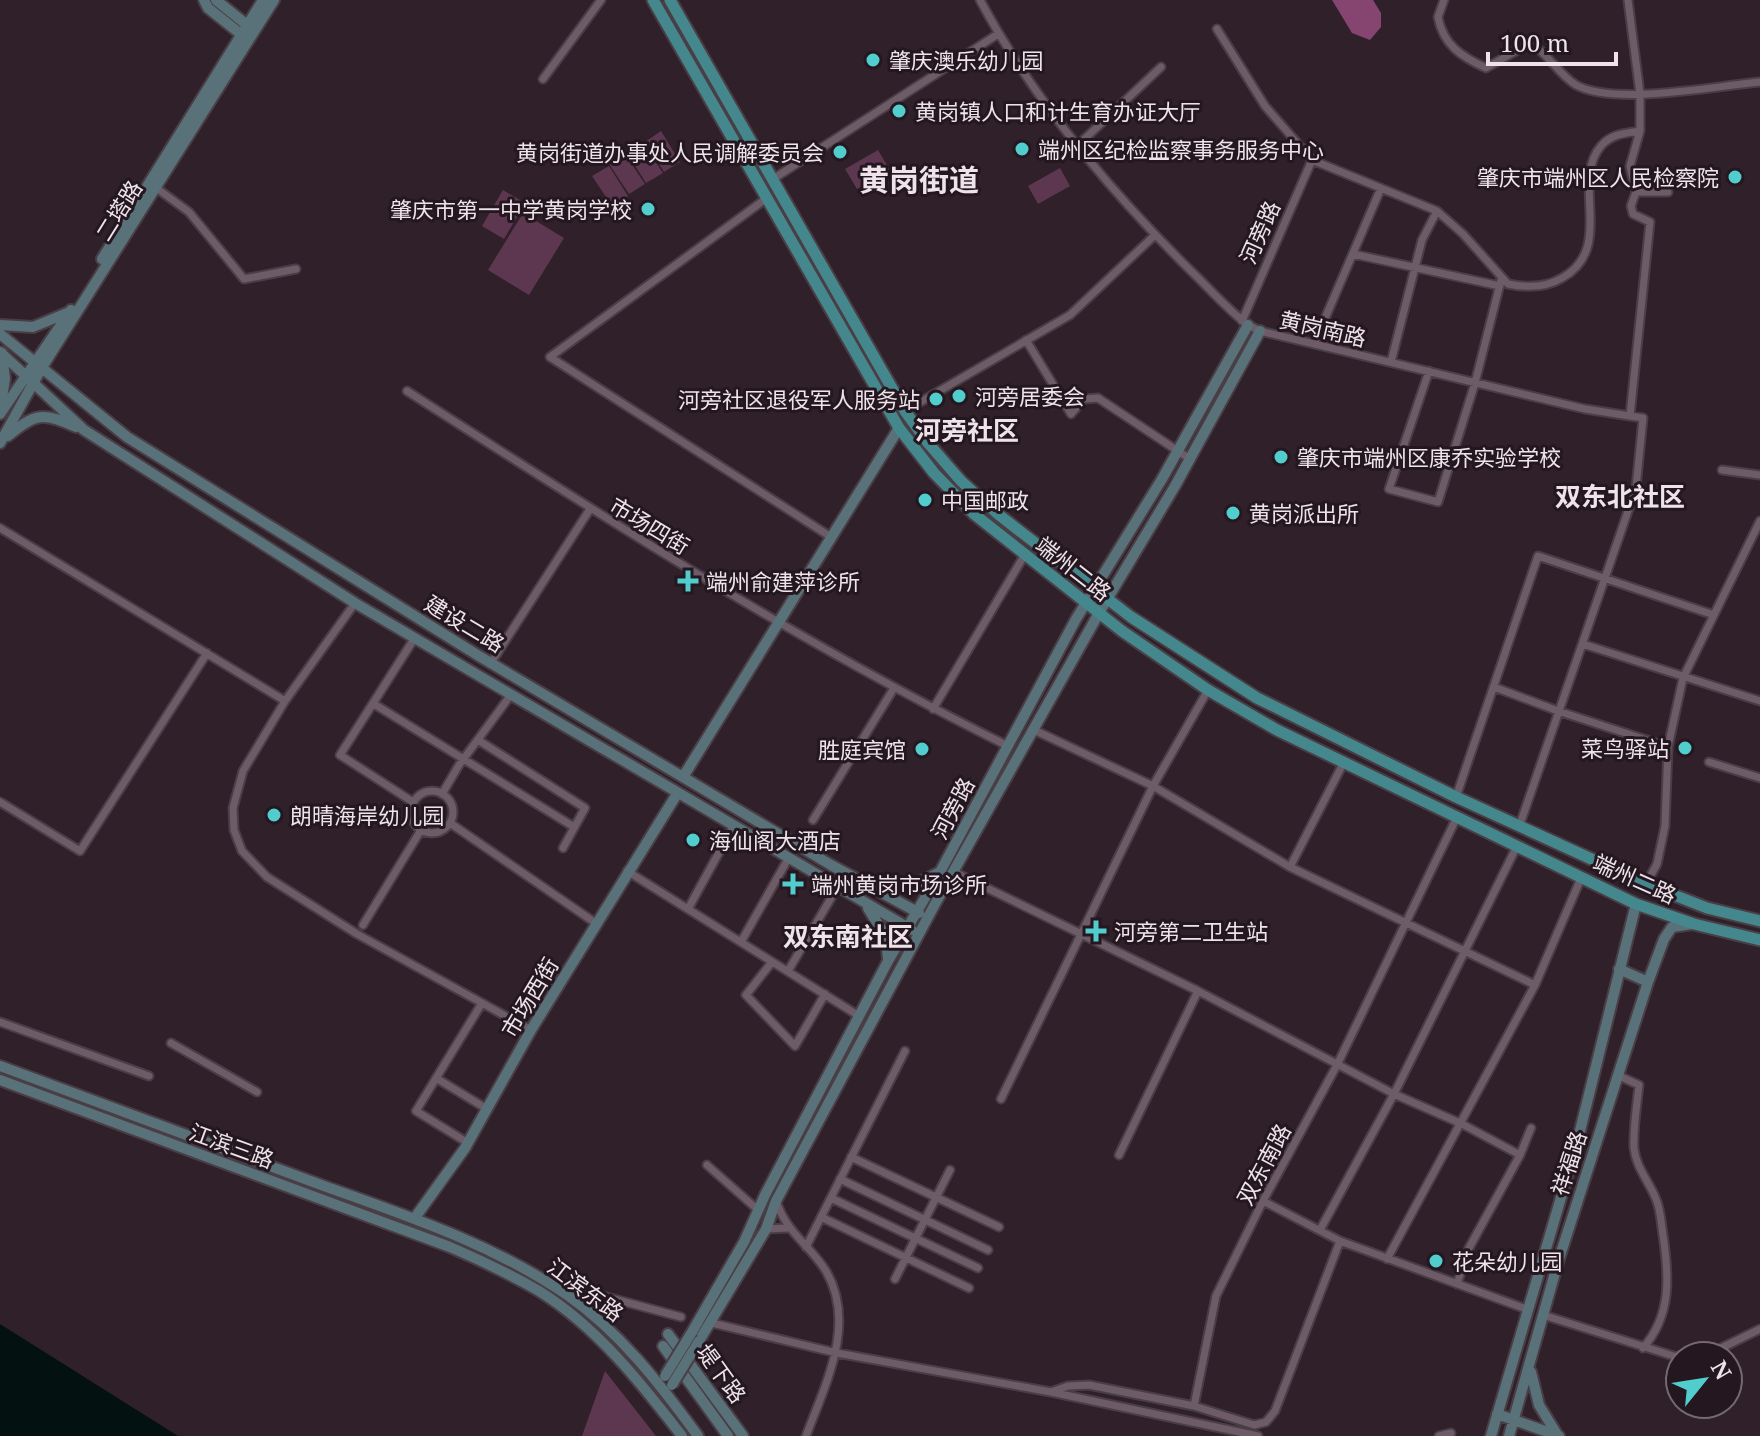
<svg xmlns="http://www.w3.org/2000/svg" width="1760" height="1436" font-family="'Noto Serif','Noto Sans SC',serif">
<rect width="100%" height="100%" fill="#2f2029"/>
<path fill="#5d3750" d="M661 131 680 162 664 172 645 142Z
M643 143 663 173 646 183 627 153Z
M878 150 890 170 857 189 845 169Z
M625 154 645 184 629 194 609 164Z
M609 166 628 196 612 206 592 176Z
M1060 168 1070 186 1038 204 1028 186Z
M503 190 525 203 504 239 482 226Z
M523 213 564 238 529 295 488 270Z
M605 1371 656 1436H582Z"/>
<path fill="#854570" d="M1332 0H1373L1381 13V27L1370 40 1352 33Z"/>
<path fill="#041111" d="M0 1324 178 1436H0Z"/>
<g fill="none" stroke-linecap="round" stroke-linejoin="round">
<g stroke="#4a3e46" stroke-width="11">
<path id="street" d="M980 0C1034 101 1109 190 1190 270 1209 288 1227 309 1248 325L1260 331 1585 409 1643 418 1636 488 1519 827
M1444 0 1438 17C1443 45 1462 57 1486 68L1530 43C1548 53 1558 74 1576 85 1614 106 1715 86 1760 82
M1628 0 1640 94V131L1630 166 1636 192H1668
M1217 29 1265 106 1312 160 1437 211 1463 234 1508 284C1527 288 1545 288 1562 278 1616 248 1570 182 1601 146 1611 134 1625 133 1640 131
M543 79 601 0
M1077 146 1161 67
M773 179 998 34
M155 187 189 212 244 279 296 269
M767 198 550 357 831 537
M1353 254 1500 286
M1242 321 1312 160
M1026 340 1071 414 1084 399 1098 398 1190 459
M1314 344 1381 188
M1391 362 1422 240 1437 211
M1429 371 1389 489 1438 502 1475 383 1501 280
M407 391C603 517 799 643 1008 746
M905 411 1070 315 1155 235
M1630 416 1650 222 1633 214 1631 206 1636 192
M1722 470 1760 475
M0 528 285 701
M355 603 285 701 243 771 233 808 234 830 242 851 267 877 357 934 531 1030
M1583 644 1760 701
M491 663 590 509
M1494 687 1558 711 1668 747
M374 704 574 827
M933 709 1024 556
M1034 730 1153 786 1290 867 1535 985
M478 740 585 808 563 848
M1709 762 1760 778
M411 812a21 21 0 1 1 42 0a21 21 0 1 1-42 0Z
M442 794 459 765 510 696
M1456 797 1538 556 1714 615
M0 802 80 851 207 653
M413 802 340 755 414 639
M813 820 894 688
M450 823 597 924
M1290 867 1344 762
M627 871 859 1016
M954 872 1198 991 1394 1094 1462 1124 1520 1155
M1646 884 1657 864 1665 826 1668 747 1683 678 1760 521
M688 909 733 827
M363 925 421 830
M741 942 788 859
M772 962 746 995 795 1046 825 994
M788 971 837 888
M0 1022 149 1076
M171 1043 257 1092
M1617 1075 1639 1085C1637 1105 1633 1127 1634 1148 1636 1168 1649 1181 1656 1199 1661 1211 1661 1223 1663 1235 1669 1276 1672 1315 1643 1348
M436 1078 487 1109
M1001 1099 1153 786 1208 690
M468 1143 416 1111 482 1003
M1119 1155 1198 991
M851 1157 999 1227
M707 1165 758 1210
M840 1179 988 1250
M831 1198 978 1268
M776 1201C788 1235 809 1244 826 1271 857 1324 825 1385 806 1436
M1263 1201 1340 1241 1529 1310
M821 1217 969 1288
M766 1229 788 1228
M1320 1230 1394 1094 1517 846
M806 1247 905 1051
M1387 1259 1535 985 1582 876
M895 1279 950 1170
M1457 1284 1469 1248 1520 1155 1531 1128
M568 1295 592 1293 681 1317
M1543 1315 1680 1358
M712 1323 837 1353 1051 1392 1258 1436
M1705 1356 1760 1329
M1051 1392 1068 1386 1089 1385 1194 1406 1216 1296 1263 1201 1337 1065 1457 817
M1194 1406 1254 1425 1266 1422 1275 1411 1340 1241
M1439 1436 1451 1433"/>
</g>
<g stroke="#4a3e46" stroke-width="14">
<path id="secondary" d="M204 0 208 8 247 39
M216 0 252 29
M102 259 263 0
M0 325 33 327 67 313
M0 334 127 437 479 656 831 865 919 913
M0 352 84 430 355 603 912 930
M0 410 5 379 2 353
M0 414 71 310
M8 436C35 413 43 412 76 427
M0 443 41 369 274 0
M683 777 899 428
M881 888 910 887 938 873
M868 908 886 937 888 959
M1619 969 1648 982
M0 1066C108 1106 216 1146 324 1186 407 1216 493 1244 567 1295 620 1332 660 1384 698 1436
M0 1080 450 1247C480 1260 510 1274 539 1291 597 1327 641 1383 682 1436
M414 1219 465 1148 531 1030 677 794
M692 1332 744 1242 765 1195 888 961 940 872 1076 619 1162 479 1248 325
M668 1334 743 1436
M699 1341 766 1229 776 1201 935 904 1099 613 1175 486 1260 331
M663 1346 728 1436
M1531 1372 1539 1405 1558 1436
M1497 1414 1559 1436
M1491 1436 1577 1143 1636 904
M1509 1436 1558 1262 1648 982 1664 939 1672 927 1692 924"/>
</g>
<g stroke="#4a3e46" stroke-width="15">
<path id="primary" d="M653 0 899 428 934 473 974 514 1122 631 1208 690 1277 730 1636 904 1694 924 1760 940
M670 0 905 411 928 443 961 481 999 515 1131 617 1257 698 1456 797 1646 884 1707 908 1760 921"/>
</g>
<use href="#street" stroke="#6d5c67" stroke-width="7"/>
<use href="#secondary" stroke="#59727a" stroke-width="10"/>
<use href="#primary" stroke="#44888d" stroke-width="11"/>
<g stroke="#4a3e46" stroke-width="14" stroke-linecap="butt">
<path id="secondary-bridge" d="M665 1376 692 1332
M672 1385 699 1341"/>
</g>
<use href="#secondary-bridge" stroke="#59727a" stroke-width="10"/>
</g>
<g fill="#52cdce" stroke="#251720" stroke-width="3">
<circle cx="873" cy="60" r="8"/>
<circle cx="899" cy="111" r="8"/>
<circle cx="1022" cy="149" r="8"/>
<circle cx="840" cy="152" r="8"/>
<circle cx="1735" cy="177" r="8"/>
<circle cx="648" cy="209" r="8"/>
<circle cx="959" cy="396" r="8"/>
<circle cx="936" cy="399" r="8"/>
<circle cx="1281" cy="457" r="8"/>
<circle cx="925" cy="500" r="8"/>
<circle cx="1233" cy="513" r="8"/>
<path d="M684 569h8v8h8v8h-8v8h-8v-8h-8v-8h8z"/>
<circle cx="1685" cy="748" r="8"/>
<circle cx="922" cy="749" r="8"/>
<circle cx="274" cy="815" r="8"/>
<circle cx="693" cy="840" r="8"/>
<path d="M789 872h8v8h8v8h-8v8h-8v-8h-8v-8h8z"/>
<path d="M1092 919h8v8h8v8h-8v8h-8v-8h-8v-8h8z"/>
<circle cx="1436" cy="1261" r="8"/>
</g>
<g text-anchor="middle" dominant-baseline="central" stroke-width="6" stroke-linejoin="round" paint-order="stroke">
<g font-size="22" fill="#ede3e9" stroke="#251720" text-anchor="start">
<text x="889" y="60">肇庆澳乐幼儿园</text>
<text x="915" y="111">黄岗镇人口和计生育办证大厅</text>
<text x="1038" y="149">端州区纪检监察事务服务中心</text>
<text x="824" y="152" text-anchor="end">黄岗街道办事处人民调解委员会</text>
<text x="1719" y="177" text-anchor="end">肇庆市端州区人民检察院</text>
<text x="632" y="209" text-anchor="end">肇庆市第一中学黄岗学校</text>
<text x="975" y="396">河旁居委会</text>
<text x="920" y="399" text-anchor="end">河旁社区退役军人服务站</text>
<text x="1297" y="457">肇庆市端州区康乔实验学校</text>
<text x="941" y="500">中国邮政</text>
<text x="1249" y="513">黄岗派出所</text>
<text x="706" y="581">端州俞建萍诊所</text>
<text x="1669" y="748" text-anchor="end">菜鸟驿站</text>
<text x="906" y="749" text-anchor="end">胜庭宾馆</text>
<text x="290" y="815">朗晴海岸幼儿园</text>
<text x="709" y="840">海仙阁大酒店</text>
<text x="811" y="884">端州黄岗市场诊所</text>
<text x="1114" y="931">河旁第二卫生站</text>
<text x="1452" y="1261">花朵幼儿园</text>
</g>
<g font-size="22" fill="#ede3e9" stroke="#251720">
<text transform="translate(118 210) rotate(-58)">二塔路</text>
<text transform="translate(1259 232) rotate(-66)">河旁路</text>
<text transform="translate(1323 328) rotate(13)">黄岗南路</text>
<text transform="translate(650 525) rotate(31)">市场四街</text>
<text transform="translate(1074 568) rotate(38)">端州二路</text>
<text transform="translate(465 623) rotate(31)">建设二路</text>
<text transform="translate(952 808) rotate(-62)">河旁路</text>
<text transform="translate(1635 878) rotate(24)">端州二路</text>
<text transform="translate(529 997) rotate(-59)">市场西街</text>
<text transform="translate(232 1145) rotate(20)">江滨三路</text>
<text transform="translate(1568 1163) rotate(-72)">祥福路</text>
<text transform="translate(1263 1164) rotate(-62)">双东南路</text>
<text transform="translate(586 1289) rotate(37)">江滨东路</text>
<text transform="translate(722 1373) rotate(54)">堤下路</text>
</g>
<g font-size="26" font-weight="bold" fill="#ede3e9" stroke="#251720">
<text x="967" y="430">河旁社区</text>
<text x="1620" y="496">双东北社区</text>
<text x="848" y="936">双东南社区</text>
</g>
<g font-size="30" font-weight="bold" fill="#ede3e9" stroke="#251720">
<text x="919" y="179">黄岗街道</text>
</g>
</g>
<g transform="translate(1704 1380) rotate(60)"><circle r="38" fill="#251720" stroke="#756970" stroke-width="2"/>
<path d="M0-6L14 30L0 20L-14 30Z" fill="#52cdce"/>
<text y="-12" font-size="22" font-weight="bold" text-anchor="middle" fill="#ede3e9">N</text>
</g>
<path d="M1488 52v12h128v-12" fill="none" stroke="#ede3e9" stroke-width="4"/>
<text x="1500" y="52" font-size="24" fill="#ede3e9" stroke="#251720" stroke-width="6" paint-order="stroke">100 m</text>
</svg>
